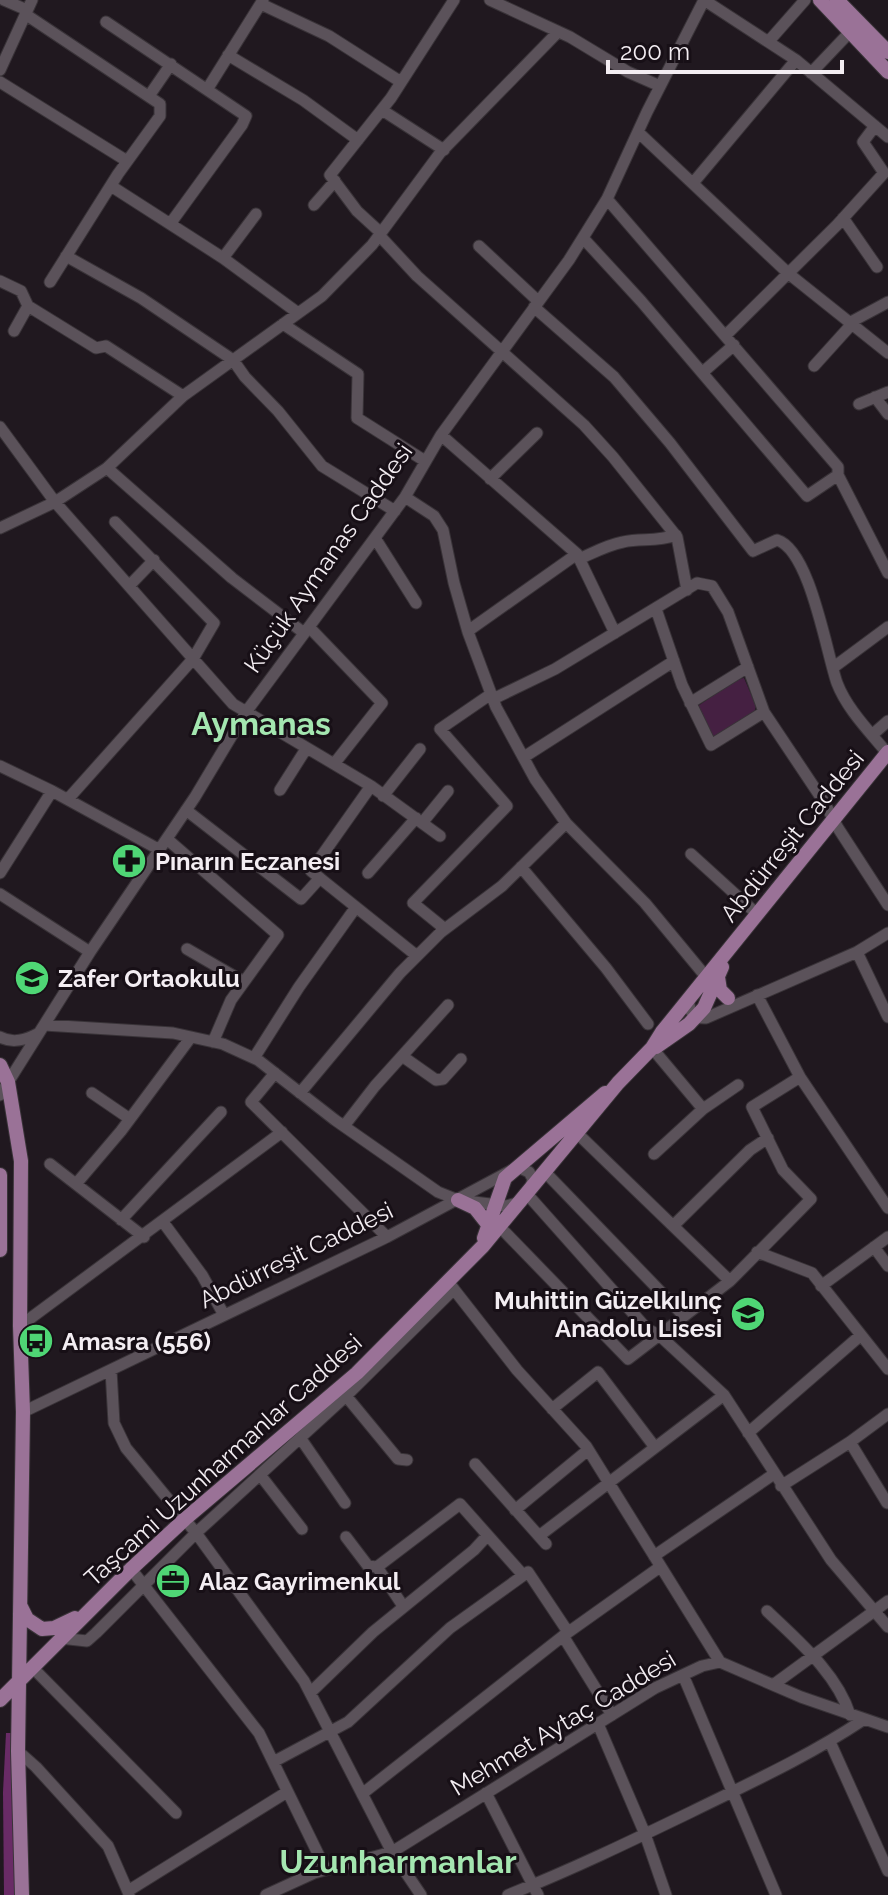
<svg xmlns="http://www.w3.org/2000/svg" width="888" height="1895" font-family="Raleway,sans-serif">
<rect width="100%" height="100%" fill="#20181f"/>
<path fill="#452042" d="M744 678 756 706 754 713 712 740 698 706 737 679Z"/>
<path fill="#692b66" d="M6 1733H13L17 1895H4L3 1792Z"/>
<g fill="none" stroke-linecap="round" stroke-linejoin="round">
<g stroke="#393338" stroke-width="13">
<path id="minor" d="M4 0 27 10
M490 0 570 37 628 72 660 86
M704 0 796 60 888 137
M261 4 329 36 401 82
M25 14 160 104V116L118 174 50 282
M106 22 246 116 242 125 170 224
M769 41 805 0
M228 55 303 100 358 140
M0 70 32 0
M811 73 850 32
M0 82 127 161
M208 88 263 0
M149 96 171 64
M382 110 444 150
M638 132 789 274 888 353
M693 183 796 60
M111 186 223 258 298 313
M607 199 838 467V475L888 573
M314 205 335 181
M843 218 877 267
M381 233 357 211 330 175 391 98 454 0
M379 235 417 276 584 425 613 457 677 537 687 590
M583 238 641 301 807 496 838 475
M479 246 538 301
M66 256 141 298 233 360 245 377 278 411 322 466 395 511
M223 258 256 214
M0 281 21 291 28 306 96 348 106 346 183 396
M534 307 614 377 670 443 753 551 777 540C810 550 826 651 837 683 847 709 869 731 887 753
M849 323 888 302
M283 324 358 374 357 418 425 461
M14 331 28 306
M726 335 837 225 884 173 863 142 875 126
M814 366 851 325
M703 372 734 345
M875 397 888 414
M859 404 888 392
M0 427 55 502 233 704 371 786 440 836
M441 435 577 554 615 633
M107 468 232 578 304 633
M490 479 537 433
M405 497 434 516 443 530 454 583 468 632 496 707 535 779 566 823 645 903 707 978
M0 528 55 502 107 468 183 396 322 296 372 245 440 153 558 32
M375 538 416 603
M579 559C593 553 607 545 623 542 642 538 656 542 676 535
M129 586 154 560
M656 609 682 685 711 745 764 712
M309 627 382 703 334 764
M468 631 577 554
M834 667 888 627
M493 699 555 669 697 583 712 586 728 612 764 712 824 802 838 828 888 905
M690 703 748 667
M872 735 888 721
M524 757 674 661
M0 766 52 791 160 850
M371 786 311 871 417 956
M280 790 306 749
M383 796 420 749
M68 799 193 659 214 623 115 522
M186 810 301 899 320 878
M422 823 448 791
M167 839 278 935 231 1000 213 1042
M691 854 757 914
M521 867 606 968 648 1024
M0 873 52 791
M368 873 416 818
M0 894 90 952
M445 929 413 903 507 806 440 729 491 694
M187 949 244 982
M857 952 888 1017
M757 995 800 1077 888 1208
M689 1001C688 1011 695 1019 706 1018L857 952 888 933
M44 1025 173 1033 223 1044 258 1060 335 1120 438 1192 458 1200 506 1206 521 1202
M0 1037C13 1044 26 1040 39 1033
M652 1048 703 1109
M402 1056 436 1080 443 1079 461 1059
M254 1058 299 987 356 907
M275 1073 251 1102 387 1237
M92 1093 130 1119
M300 1093 400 973 441 932 502 886 566 823
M0 1095 90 952 195 797 246 712 405 497 441 435 569 260 607 199 647 112 704 0
M344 1126 375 1086 448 1005
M578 1134 730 1281
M654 1154 703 1109 738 1085
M50 1164 144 1237
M545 1172 684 1316
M76 1184 121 1131 191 1037
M527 1194 647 1329 659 1335 724 1395 831 1560 888 1627
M121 1220 221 1112
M163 1222 202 1275 224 1315
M674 1225 750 1150 768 1138
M500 1227 628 1359 730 1281 811 1199 783 1170 752 1107 800 1077
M874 1247 888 1266
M757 1252 812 1273 888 1369
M449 1283 517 1370 586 1446 720 1662
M821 1286 888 1237
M20 1326 282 1132
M111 1370 114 1423 126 1448 196 1533 304 1681 392 1852 421 1895
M342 1391 398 1459 407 1460
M552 1409 598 1372 654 1446
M23 1412 387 1237 512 1170 520 1168 529 1172 533 1179 530 1190
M748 1433 861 1335
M301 1439 345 1503
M850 1442 887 1503
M475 1464 546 1544
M261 1476 302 1529
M781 1486 850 1442 888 1414
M515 1510 588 1450
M539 1536 724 1395
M346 1537 368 1566 377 1567
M654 1556 774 1474
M131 1569 259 1733 326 1870
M403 1606 377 1567 460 1504 523 1575
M767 1611C797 1640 837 1673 850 1715
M563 1636 612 1715
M60 1638 87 1641 96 1633 196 1533 346 1396 454 1289
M32 1667 176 1813
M683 1675 776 1895
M773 1685 888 1601
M310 1693 373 1632 474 1550 486 1537
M598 1724 645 1834 666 1895
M830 1742 888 1871
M18 1751 36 1767 108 1846 129 1894
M275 1761 348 1722 450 1628 528 1572 568 1632
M486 1793 538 1895
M362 1794 563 1636 660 1567
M128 1891 287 1792
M266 1895 314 1873 392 1852 655 1688 702 1666 720 1662 801 1697 888 1727
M508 1895C571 1870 631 1841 691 1812 750 1783 809 1756 863 1720"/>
</g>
<g stroke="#393338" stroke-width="16">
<path id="major" d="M820 0 888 72
M837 0 888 52
M718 977 720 990 728 998
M656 1047 689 1024 704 1008 722 967
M0 1065 8 1082 21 1161 20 1326 23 1412 18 1751 22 1895
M0 1175V1250
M458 1200 475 1208 490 1227
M484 1238 505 1178 605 1093
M21 1607 27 1619 42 1629 54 1628 75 1618
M0 1700 131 1569 185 1519 357 1373 483 1246 618 1083 652 1048 662 1032 888 752"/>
</g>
<use href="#minor" stroke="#5b525a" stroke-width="11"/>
<use href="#major" stroke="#9a7297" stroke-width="14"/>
</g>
<defs>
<g id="pharmacy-disc" transform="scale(1.8)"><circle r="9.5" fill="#4fd675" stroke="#170f16"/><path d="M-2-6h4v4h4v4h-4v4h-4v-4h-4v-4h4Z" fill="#111"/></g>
<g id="school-disc" transform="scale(1.8)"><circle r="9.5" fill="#4fd675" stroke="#170f16"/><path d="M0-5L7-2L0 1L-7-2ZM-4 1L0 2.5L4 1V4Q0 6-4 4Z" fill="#111"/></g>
<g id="bus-disc" transform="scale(1.8)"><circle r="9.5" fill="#4fd675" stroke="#170f16"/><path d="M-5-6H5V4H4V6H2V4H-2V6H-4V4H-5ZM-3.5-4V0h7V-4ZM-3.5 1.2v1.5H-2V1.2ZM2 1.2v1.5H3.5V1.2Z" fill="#111"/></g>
<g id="office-disc" transform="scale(1.8)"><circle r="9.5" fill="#4fd675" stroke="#170f16"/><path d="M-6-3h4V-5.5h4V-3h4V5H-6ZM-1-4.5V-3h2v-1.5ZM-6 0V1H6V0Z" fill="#111"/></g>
</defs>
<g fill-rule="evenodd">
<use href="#pharmacy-disc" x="129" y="861"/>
<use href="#school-disc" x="32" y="978"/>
<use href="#school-disc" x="748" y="1314"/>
<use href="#bus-disc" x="36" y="1341"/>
<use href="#office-disc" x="173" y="1581"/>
</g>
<g text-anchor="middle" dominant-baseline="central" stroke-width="6" stroke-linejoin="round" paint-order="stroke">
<g font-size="24" fill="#f3edf2" stroke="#170f16">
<text transform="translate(328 558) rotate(-55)">Küçük Aymanas Caddesi</text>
<text transform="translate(792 836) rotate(-51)">Abdürreşit Caddesi</text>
<text transform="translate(296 1255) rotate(-26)">Abdürreşit Caddesi</text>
<text transform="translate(223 1460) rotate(-42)">Taşcami Uzunharmanlar Caddesi</text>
<text transform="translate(563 1723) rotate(-31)">Mehmet Aytaç Caddesi</text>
</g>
<g font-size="24" font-weight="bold" fill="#f3edf2" stroke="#170f16" text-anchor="start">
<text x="155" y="861">Pınarın Eczanesi</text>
<text x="58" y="978">Zafer Ortaokulu</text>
<text x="722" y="1300" text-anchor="end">Muhittin Güzelkılınç<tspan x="722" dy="28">Anadolu Lisesi</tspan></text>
<text x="62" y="1341">Amasra (556)</text>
<text x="199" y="1581">Alaz Gayrimenkul</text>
</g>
<g font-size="32" font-weight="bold" fill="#a4e6b0" stroke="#170f16">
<text x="261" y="723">Aymanas</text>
<text x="398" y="1861">Uzunharmanlar</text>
</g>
</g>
<path d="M608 60v12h234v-12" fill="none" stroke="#f3edf2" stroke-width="4"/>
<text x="620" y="60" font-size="24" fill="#f3edf2" stroke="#170f16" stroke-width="6" paint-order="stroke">200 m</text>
</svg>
